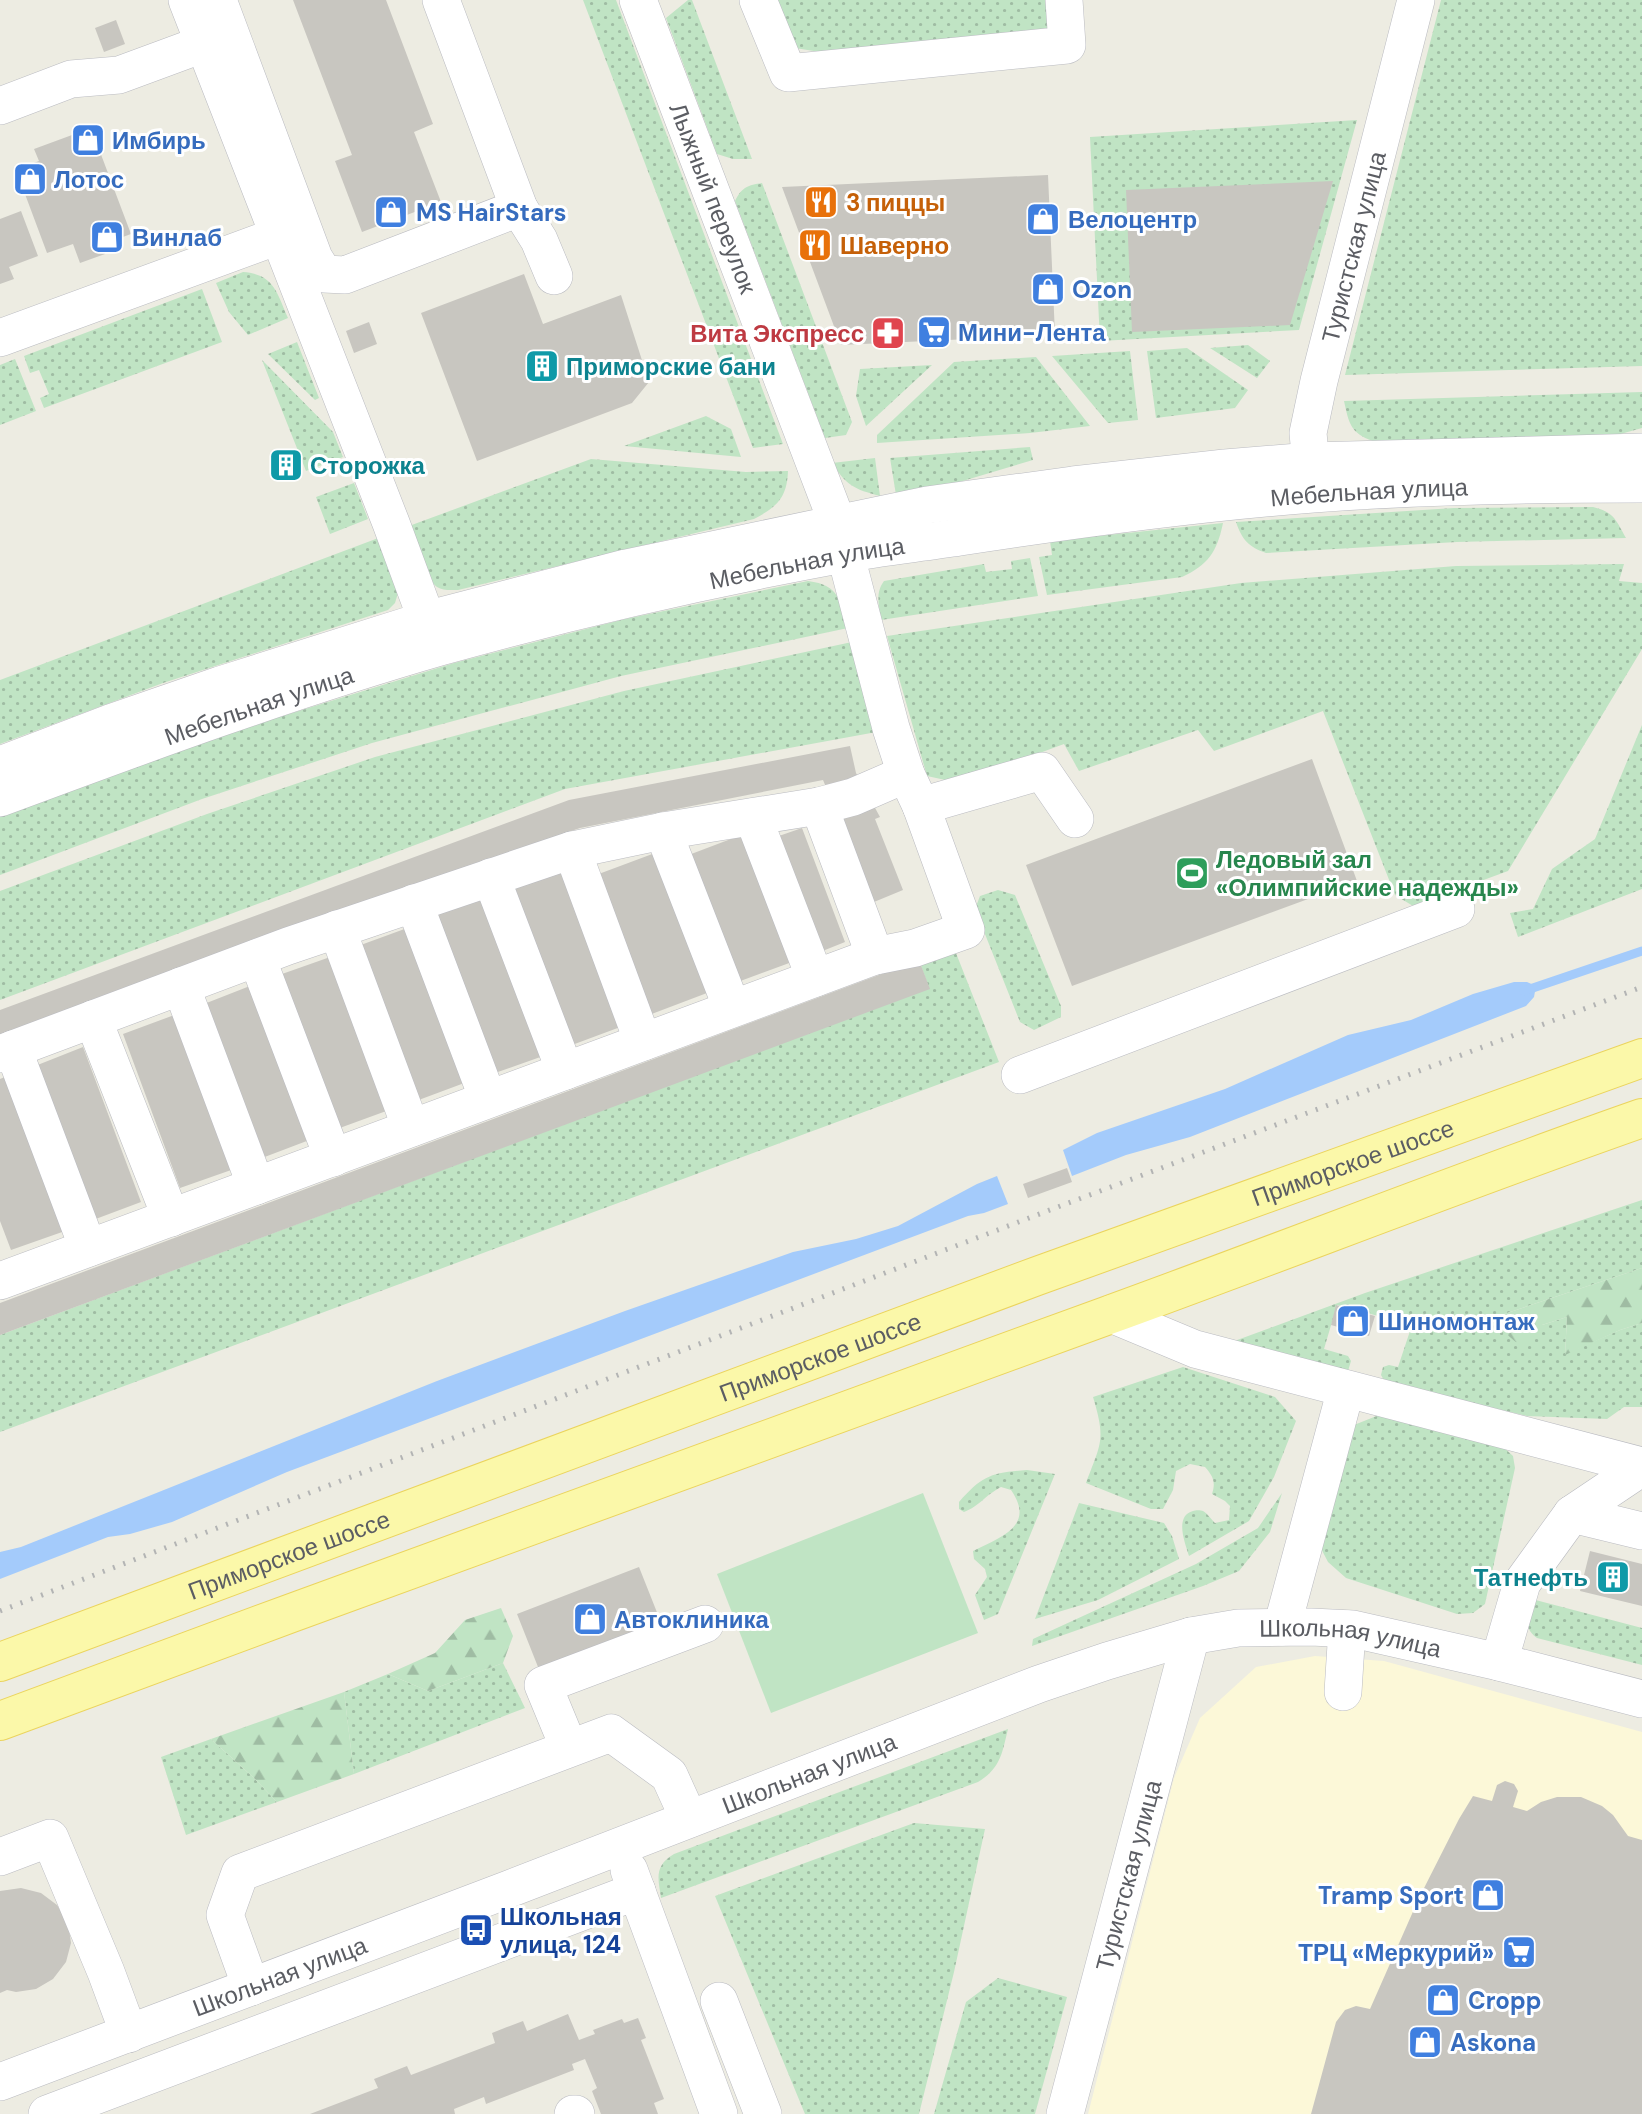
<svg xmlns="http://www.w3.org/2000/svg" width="1642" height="2114" font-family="'DM Sans',sans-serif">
<defs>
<pattern id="green-dots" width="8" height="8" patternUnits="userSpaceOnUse" patternTransform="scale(1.75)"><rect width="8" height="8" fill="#c0e4c4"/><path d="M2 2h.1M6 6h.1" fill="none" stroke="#9fbca3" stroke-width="1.8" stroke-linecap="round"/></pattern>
<pattern id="forest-firs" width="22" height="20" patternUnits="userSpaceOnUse" patternTransform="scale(1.75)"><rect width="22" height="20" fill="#c0e4c4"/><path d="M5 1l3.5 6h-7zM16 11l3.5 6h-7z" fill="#9fbca3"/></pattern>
</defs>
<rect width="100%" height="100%" fill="#edece2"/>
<path fill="#fcf8d8" d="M1315 1656 1384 1661 1642 1732V2114H1088L1174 1778 1200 1718 1256 1667Z"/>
<path fill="url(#green-dots)" d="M583 0H616L783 444 753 448Z
M688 0H692L752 159H733L717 154 666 18Z
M778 0H1052L1054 33 820 52 795 48 775 7Z
M1441 0H1642V366L1345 375Z
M1357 120 1299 330 1100 341 1090 137Z
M762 183 852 422 846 435 825 438 735 201C742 187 748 185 762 183Z
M243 272C274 274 277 293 288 318L248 335 229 312 216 283Z
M202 289 222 342 44 408 40 398 49 394 39 370 30 373 24 356Z
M297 342 319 398 315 400 268 354Z
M1248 345 1270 361 1257 378 1210 348Z
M1187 348 1248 390 1235 408 1156 418 1147 351Z
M1130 351 1138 420 1108 423 1052 356Z
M1036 357 1090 426 1030 433 877 443V435L954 362Z
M15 359 36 411 0 425V365Z
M262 360 333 432 343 457 306 471Z
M932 365 866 426 856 396 860 369Z
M1642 392V428L1617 435 1373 441C1350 433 1349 423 1344 401Z
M706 416 731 429 741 457 624 446Z
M1030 447 1033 460 956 483 896 495 890 458Z
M875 458 880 496C854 489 847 486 832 463Z
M591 459 746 472 788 471C787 498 777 507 754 519L458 590C451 590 443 591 437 587 425 578 415 541 409 526Z
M354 483 368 519 330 534 316 497Z
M1593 507C1614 512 1616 520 1626 538L1457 542 1266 553C1249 547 1242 540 1236 522L1454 508Z
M1223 523C1217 552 1208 565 1182 577L1047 595 1039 557 1052 555 1050 541Z
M381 537 398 593 395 603 388 610 163 683 0 744V680Z
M1030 558 1038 596 881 620C879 605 875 593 884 581L984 564 986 572 1012 569 1011 561Z
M1624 564 1619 581 1642 583V649L1508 871 1413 906 1395 895 1323 711 1214 751 1198 730 1079 771 1064 744 959 783 927 776 887 636 1241 583 1456 566Z
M808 581C840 585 840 601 848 628L621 676 372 743 202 799 0 875V816L182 747 454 663 625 619Z
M852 642 882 731 565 789 0 1000V891L207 814 375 757 624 691Z
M1642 725V889L1518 937 1510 913 1533 909 1552 869 1595 839Z
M998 890 1015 895 1061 1006V1017L1034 1030 1020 1022 975 909 980 896Z
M954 948 999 1062 0 1432V1335L929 988 919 960Z
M1642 1200V1268L1489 1319 1542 1325 1567 1317 1565 1354 1620 1330 1642 1323V1407H1624L1607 1419 1527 1416 1385 1382 1381 1375 1383 1367 1389 1365 1398 1367 1412 1325 1337 1305 1324 1349 1348 1356 1351 1361 1348 1371 1229 1343 1365 1293Z
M1183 1367 1275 1397 1296 1421 1274 1477 1249 1521 1189 1556C1185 1543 1174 1516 1193 1511 1195 1510 1201 1510 1203 1511 1207 1513 1212 1520 1215 1523L1229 1520 1230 1506 1225 1501 1212 1494C1216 1482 1213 1476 1205 1467L1190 1464 1176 1471 1173 1490 1163 1509H1151L1086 1483C1101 1443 1106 1440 1093 1397Z
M1384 1413 1501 1445 1513 1456 1515 1468 1485 1604 1473 1613 1457 1614 1346 1578 1328 1562 1314 1535 1349 1427Z
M1027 1470 1055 1474 998 1614 984 1620 975 1595 987 1577 985 1569 974 1559 973 1551C1001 1537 1036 1526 1011 1490L1001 1487C984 1496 980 1506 964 1512L959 1509V1502C983 1475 991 1473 1027 1470Z
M1282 1493 1270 1532 1239 1571 1203 1586 1032 1646 1033 1639 1196 1564 1258 1528Z
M1079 1503 1164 1523 1172 1536 1179 1559 1098 1600 1035 1619Z
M1528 1598 1642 1628V1665L1537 1638C1522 1627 1527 1615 1528 1598Z
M503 1663 525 1708 354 1774 344 1692 388 1674 428 1691Z
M1008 1729C1002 1753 1001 1768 978 1782L661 1898C658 1878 654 1866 674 1854Z
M211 1739 254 1778 277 1802 186 1835 161 1757Z
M914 1823 985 1829 954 1972 919 2114H805L715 1896Z
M998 1978 1067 1997 1035 2114H934L966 2002Z"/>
<path fill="url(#forest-firs)" d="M1642 1268V1323L1620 1330 1565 1355 1567 1317 1542 1325 1525 1350 1489 1319Z
M501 1608 513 1636 503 1663 428 1691 388 1674 435 1653 465 1620Z
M344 1692 354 1774 277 1802 254 1778 211 1739Z"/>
<path fill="#c0e4c4" d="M923 1493 978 1633 771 1713 717 1574Z"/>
<path fill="#a4cbfb" d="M1514 982H1527L1536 986 1534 997 1526 1006 1190 1137 1126 1155 1072 1176 1063 1150 1097 1133 1225 1089 1348 1035 1411 1020 1473 994Z
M997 1176 1008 1204 984 1213 968 1216 287 1472 172 1522 130 1534 108 1537 0 1579V1552L21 1547 437 1381 625 1311 793 1252 856 1239 898 1226 977 1184Z"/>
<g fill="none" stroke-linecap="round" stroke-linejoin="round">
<path stroke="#a4cbfb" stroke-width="9" d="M1524 991 1642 951"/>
</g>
<path fill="#c8c6c0" d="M293 0H386L433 124 414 132 441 202 362 232 335 161 352 155Z
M116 20 125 44 104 52 95 28Z
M91 128 131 234 101 245 105 254 80 263 73 244 47 253 16 170 39 161 34 149Z
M1048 175 1055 335 841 345 782 187Z
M1333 181 1290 325 1132 332 1126 190Z
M21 211 38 256 9 267 14 279 0 284V219Z
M524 274 543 324 621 295 649 382 632 403 477 461 421 313Z
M369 322 377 344 354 353 346 331Z
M292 452 300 471 279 479 271 460Z
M850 746 856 773 880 817 875 819 903 890 874 902 823 780 580 828 282 929 0 1035V1010L569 800Z
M1312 759 1357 881 1072 986 1026 865Z
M802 828 845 942 820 952 776 837Z
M744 834 792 962 735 983 686 856Z
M655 853 707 993 649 1015 596 875Z
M564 870 623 1026 572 1045 513 889Z
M487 897 546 1055 495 1073 437 915Z
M410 927 467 1082 416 1101 358 946Z
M333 956 389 1110 337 1129 282 974Z
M919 960 930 989 0 1335V1303Z
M255 984 312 1139 262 1158 204 1004Z
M177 1014 234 1169 180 1188 123 1034Z
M83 1047 141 1202 93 1220 35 1066Z
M10 1075 65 1231 11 1250 0 1221V1079Z
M1067 1168 1072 1182 1028 1198 1023 1184Z
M1336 1305 1375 1316 1369 1336 1331 1325Z
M1590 1551 1642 1564V1606L1580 1591Z
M639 1567 662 1625 540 1672 517 1614Z
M1505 1781 1514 1784 1518 1791 1513 1807 1527 1811 1541 1802 1557 1797H1581L1602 1806 1613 1815 1628 1836 1642 1840V2114H1311L1336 2022 1345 2010 1356 2006 1370 2009 1419 1898 1459 1819 1473 1796 1492 1801 1497 1785Z
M21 1888 41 1893 57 1905 68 1922 71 1943 66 1962 53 1979 36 1989 16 1992 7 1990 0 1993V1891Z
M568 2014 579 2040 595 2034 593 2030 622 2019 624 2023 638 2018 646 2038 641 2040 664 2099 654 2103 658 2114H601L592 2091 597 2088 585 2059 572 2064 574 2070 486 2104 484 2097 454 2109 455 2114H310L378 2088 374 2079 407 2066 411 2075 495 2043 492 2033 507 2027 523 2021 527 2031Z"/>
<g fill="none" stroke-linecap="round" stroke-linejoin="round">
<g stroke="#babbc1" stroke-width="38">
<g id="minor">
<path d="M187 0 391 523 435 642"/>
<path d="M218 0 314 258 324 274 345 275 519 208"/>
<path d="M441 0 519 208 539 240 554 276"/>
<path d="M758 0 788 73 1067 45 1064 0"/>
<path d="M0 106 71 79 119 75 203 44"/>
<path d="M0 338 278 236"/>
<path id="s1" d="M1313 486 1308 433 1319 381 1416 0"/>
<path d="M0 765 110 723 220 685 426 620 626 568 927 505 1073 485 1225 468 1311 461 1642 452"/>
<path id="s2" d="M0 798C145 744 291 690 440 647 572 610 708 579 843 554 882 547 921 543 960 537 1077 519 1195 503 1313 494 1422 486 1532 484 1642 484"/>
<path d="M819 806 875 956"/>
<path d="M921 806 1042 771 1075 819"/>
<path d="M753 817 815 978"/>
<path d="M663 831 732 1008"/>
<path d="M572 850 643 1042"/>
<path d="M491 877 565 1071"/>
<path d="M414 903 488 1099"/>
<path d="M337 929 411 1128"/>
<path d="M257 958 333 1158"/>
<path d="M181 986 256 1186"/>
<path d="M93 1019 171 1218"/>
<path d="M13 1049 88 1248"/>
<path d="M0 1054 288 946 572 850 663 831 819 806 853 797 906 774"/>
<path d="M1020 1075 1456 909"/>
<path d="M0 1281 875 956 915 948 966 930 921 806 906 774 891 728 837 522 638 0"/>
<path d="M1111 1314 1195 1349 1642 1466"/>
<path d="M1572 1514 1642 1531"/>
<path d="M1282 1627 1346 1389"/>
<path d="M1499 1662 1522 1583 1572 1514 1642 1467"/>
<path d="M1343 1692 1347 1629"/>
<path d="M569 1748 543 1685 705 1624"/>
<path d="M0 1857 50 1838 106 1972 129 2034"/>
<path d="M629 1870 719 2114"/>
<path d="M251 1987 225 1915 240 1873 611 1733 669 1775 689 1819"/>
<path d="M719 2001 763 2114"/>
<path id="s3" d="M0 2082 509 1889 1039 1684 1107 1661 1191 1636 1238 1628 1311 1627 1353 1629 1499 1662 1642 1699"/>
<path d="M47 2114 637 1891"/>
<path d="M573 2114H576"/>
<path id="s4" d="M1065 2114 1191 1636"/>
</g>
</g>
<g stroke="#ebd45d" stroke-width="40">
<g id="major">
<path id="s5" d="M0 1662 1037 1276 1642 1058"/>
<path d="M0 1721C368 1584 737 1449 1106 1316 1285 1251 1462 1181 1642 1118"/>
</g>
</g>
<use href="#minor" stroke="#fff" stroke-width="37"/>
<use href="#major" stroke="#fbf8a9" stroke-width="38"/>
<path stroke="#b3b4b4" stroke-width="5" stroke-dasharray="2 9" stroke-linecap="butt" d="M0 1611 1063 1205 1642 987"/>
</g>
<defs>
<g id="shop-square" transform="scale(1.75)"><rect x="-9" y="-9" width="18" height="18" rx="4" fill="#3f7fe0" stroke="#fff"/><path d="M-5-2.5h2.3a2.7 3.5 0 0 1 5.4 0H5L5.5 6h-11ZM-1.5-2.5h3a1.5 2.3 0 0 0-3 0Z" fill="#fff"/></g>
<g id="restaurant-square" transform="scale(1.75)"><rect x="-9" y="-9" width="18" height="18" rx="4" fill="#e8710a" stroke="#fff"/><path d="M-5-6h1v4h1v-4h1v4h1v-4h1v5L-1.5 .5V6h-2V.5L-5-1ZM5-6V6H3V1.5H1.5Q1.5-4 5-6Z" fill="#fff"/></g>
<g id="supermarket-square" transform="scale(1.75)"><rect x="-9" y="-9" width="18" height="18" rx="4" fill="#3f7fe0" stroke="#fff"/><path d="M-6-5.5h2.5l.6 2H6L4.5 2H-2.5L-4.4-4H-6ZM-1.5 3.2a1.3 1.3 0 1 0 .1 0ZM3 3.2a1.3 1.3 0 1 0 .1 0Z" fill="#fff"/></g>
<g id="pharmacy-square" transform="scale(1.75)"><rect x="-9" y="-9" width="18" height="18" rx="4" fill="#e0444e" stroke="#fff"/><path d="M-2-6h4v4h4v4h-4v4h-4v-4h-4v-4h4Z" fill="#fff"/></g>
<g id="building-square" transform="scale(1.75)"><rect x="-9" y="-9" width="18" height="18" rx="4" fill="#0f9aa8" stroke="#fff"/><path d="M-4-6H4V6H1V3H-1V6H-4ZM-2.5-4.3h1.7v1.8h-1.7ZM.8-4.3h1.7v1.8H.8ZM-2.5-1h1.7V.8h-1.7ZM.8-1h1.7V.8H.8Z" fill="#fff"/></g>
<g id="stadium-square" transform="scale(1.75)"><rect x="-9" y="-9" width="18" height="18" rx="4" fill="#2e9e5b" stroke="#fff"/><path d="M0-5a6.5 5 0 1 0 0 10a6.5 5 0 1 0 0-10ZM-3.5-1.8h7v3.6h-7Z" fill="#fff"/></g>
<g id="bus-square" transform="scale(1.75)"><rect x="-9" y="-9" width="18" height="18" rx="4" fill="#1a4fb4" stroke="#fff"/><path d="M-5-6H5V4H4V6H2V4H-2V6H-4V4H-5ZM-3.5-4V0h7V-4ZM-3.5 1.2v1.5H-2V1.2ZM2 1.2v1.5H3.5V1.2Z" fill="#fff"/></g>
</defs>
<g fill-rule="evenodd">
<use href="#shop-square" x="88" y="140"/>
<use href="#shop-square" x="30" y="179"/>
<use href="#restaurant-square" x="821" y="202"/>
<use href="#shop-square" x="391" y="212"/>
<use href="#shop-square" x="1043" y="219"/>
<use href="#shop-square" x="107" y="237"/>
<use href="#restaurant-square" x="815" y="245"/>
<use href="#shop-square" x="1048" y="289"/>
<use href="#supermarket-square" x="934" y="332"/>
<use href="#pharmacy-square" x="888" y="333"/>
<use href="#building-square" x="542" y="366"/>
<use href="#building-square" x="286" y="465"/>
<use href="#stadium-square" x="1192" y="873"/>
<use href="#shop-square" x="1353" y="1321"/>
<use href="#building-square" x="1613" y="1577"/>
<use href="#shop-square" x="590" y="1619"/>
<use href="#shop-square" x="1488" y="1895"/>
<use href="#bus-square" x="476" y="1930"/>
<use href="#supermarket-square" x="1519" y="1952"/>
<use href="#shop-square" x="1443" y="2000"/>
<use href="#shop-square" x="1425" y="2042"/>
</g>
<g text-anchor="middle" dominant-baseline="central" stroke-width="6" stroke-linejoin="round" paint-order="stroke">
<g font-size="24" font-weight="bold" fill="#366cbe" stroke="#fff" text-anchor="start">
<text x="112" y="140">Имбирь</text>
<text x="54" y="179">Лотос</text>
<text x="416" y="212">MS HairStars</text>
<text x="1068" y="219">Велоцентр</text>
<text x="132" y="237">Винлаб</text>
<text x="1072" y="289">Ozon</text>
<text x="958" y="332">Мини-Лента</text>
<text x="1378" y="1321">Шиномонтаж</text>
<text x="614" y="1619">Автоклиника</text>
<text x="1464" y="1895" text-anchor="end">Tramp Sport</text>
<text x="1494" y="1952" text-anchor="end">ТРЦ «Меркурий»</text>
<text x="1468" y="2000">Cropp</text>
<text x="1450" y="2042">Askona</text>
</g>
<g font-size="24" fill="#5b5d63" stroke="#fff">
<text transform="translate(713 198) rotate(69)">Лыжный переулок</text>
<text stroke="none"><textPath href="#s1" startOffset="245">Туристская улица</textPath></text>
<text stroke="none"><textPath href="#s2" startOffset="1409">Мебельная улица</textPath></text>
<text stroke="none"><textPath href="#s2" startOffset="842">Мебельная улица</textPath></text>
<text stroke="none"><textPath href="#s2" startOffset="275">Мебельная улица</textPath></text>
<text stroke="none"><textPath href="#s5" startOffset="1442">Приморское шоссе</textPath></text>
<text stroke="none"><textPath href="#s5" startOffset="875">Приморское шоссе</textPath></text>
<text stroke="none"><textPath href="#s5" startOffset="308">Приморское шоссе</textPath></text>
<text stroke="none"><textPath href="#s3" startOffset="1433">Школьная улица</textPath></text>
<text stroke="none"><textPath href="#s3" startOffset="866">Школьная улица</textPath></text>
<text stroke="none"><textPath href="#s4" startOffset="247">Туристская улица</textPath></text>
<text stroke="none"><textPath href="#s3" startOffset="299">Школьная улица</textPath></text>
</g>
<g font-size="24" font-weight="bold" fill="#c56008" stroke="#fff" text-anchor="start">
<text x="846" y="202">3 пиццы</text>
<text x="840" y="245">Шаверно</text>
</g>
<g font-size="24" font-weight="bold" fill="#be3a42" stroke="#fff" text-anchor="end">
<text x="864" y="333">Вита Экспресс</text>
</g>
<g font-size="24" font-weight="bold" fill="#0d838f" stroke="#fff" text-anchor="start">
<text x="566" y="366">Приморские бани</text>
<text x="310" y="465">Сторожка</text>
<text x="1588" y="1577" text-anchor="end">Татнефть</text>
</g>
<g font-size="24" font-weight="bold" fill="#27864d" stroke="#fff" text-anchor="start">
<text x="1216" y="859">Ледовый зал<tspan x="1216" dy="28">«Олимпийские надежды»</tspan></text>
</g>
<g font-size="24" font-weight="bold" fill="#164399" stroke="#fff" text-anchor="start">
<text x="500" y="1916">Школьная<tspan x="500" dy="28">улица, 124</tspan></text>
</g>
</g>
</svg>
